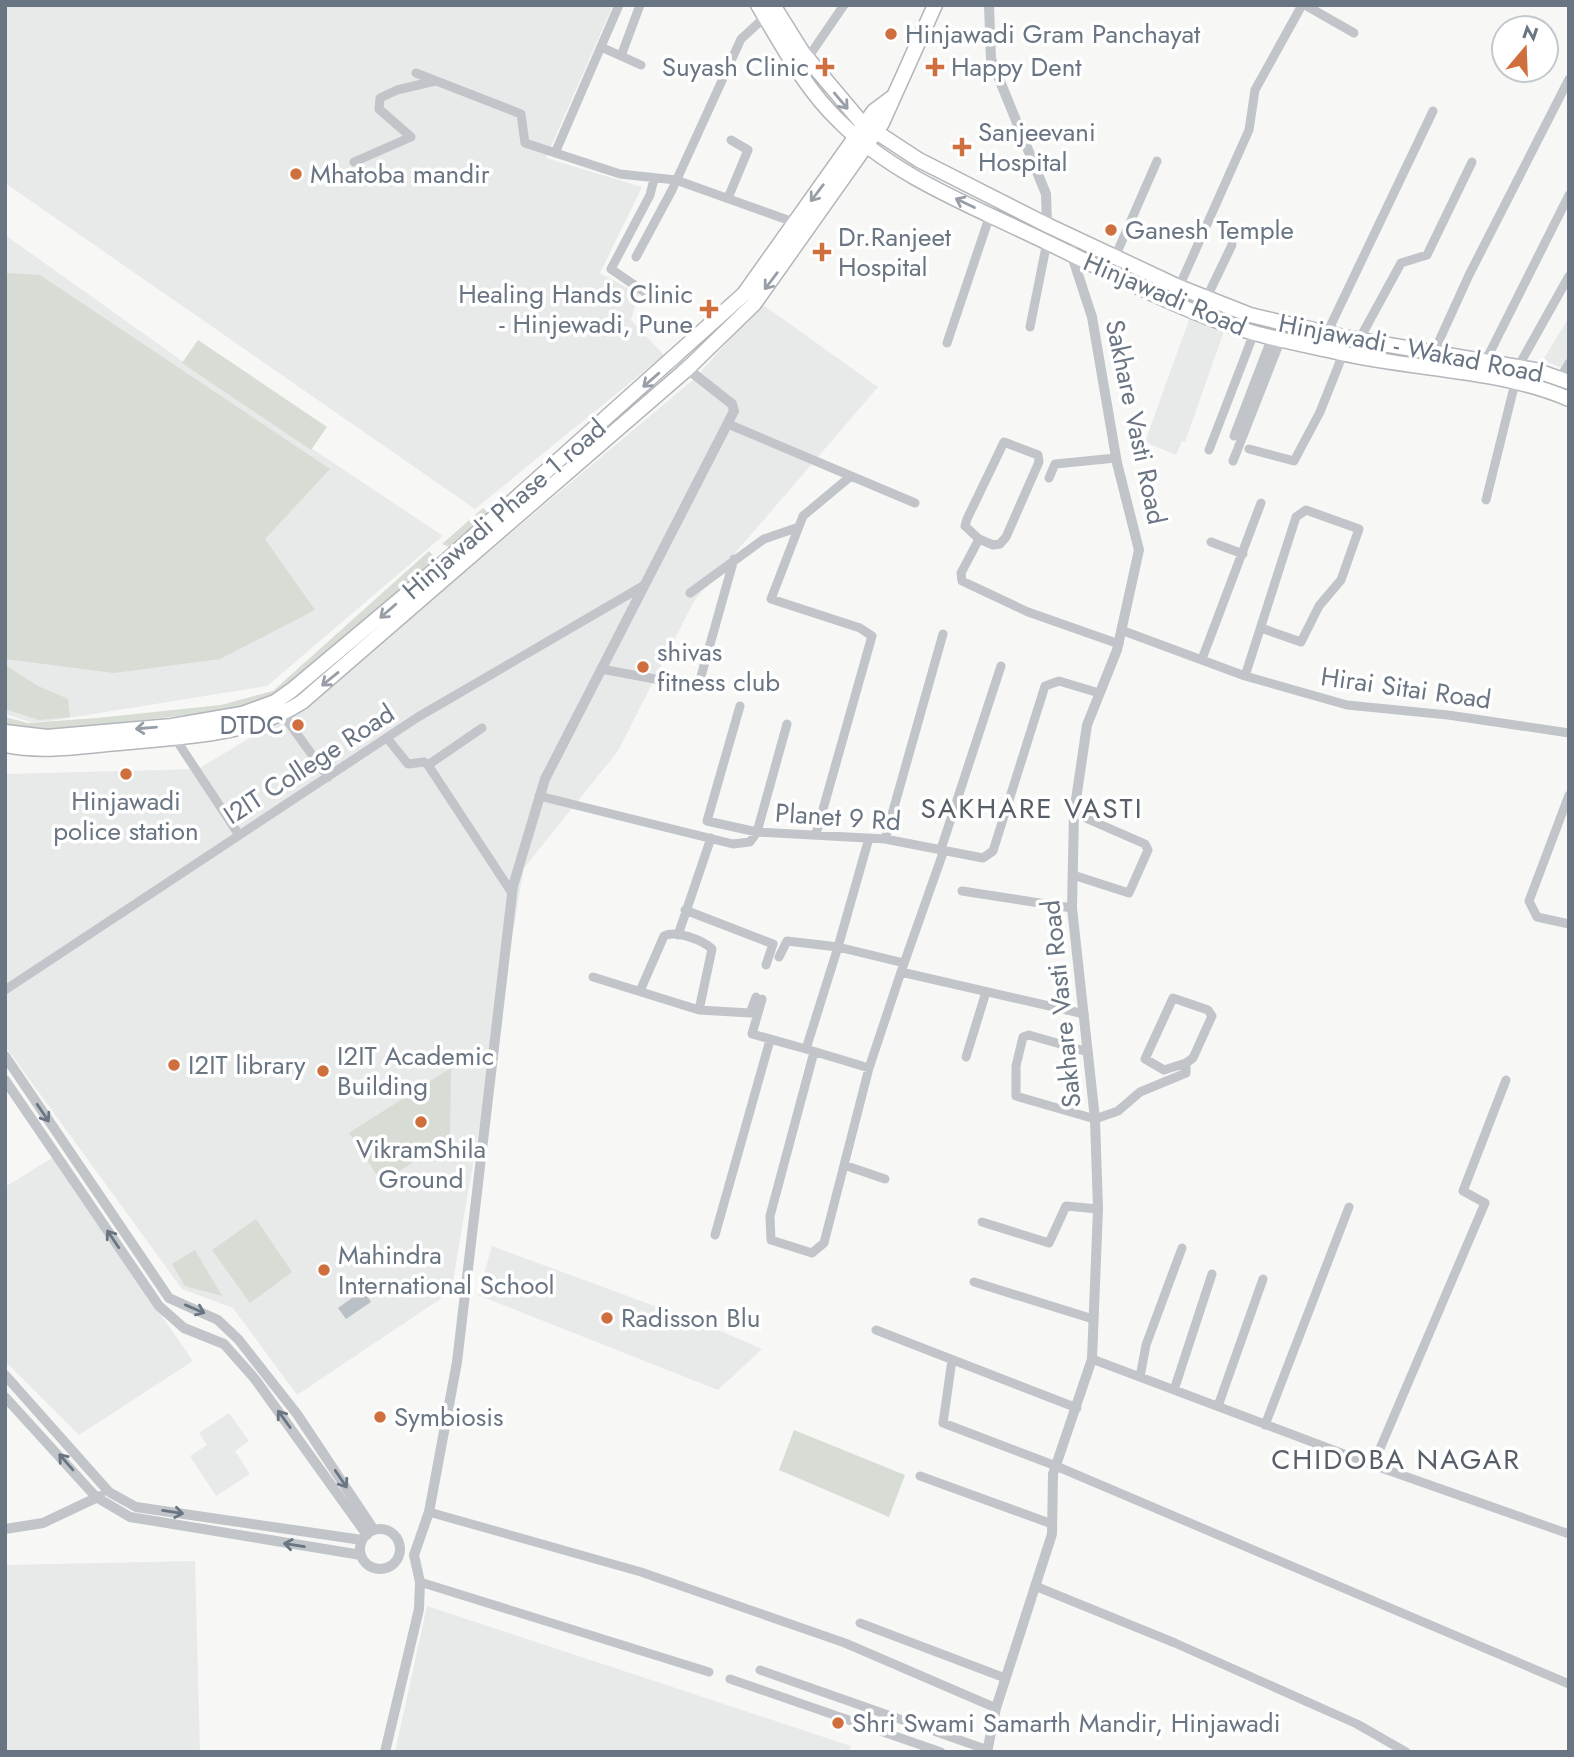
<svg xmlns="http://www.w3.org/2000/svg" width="1574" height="1757" font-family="Jost,sans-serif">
<rect width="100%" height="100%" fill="#f7f8f5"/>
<path fill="#e8e9e9" d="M5 5H613L546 158 642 187 600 273 639 294 631 320 664 355 475 509 5 183Z
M5 235 209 380 443 536 267 686 50 721 30 722 5 714Z
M762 304 878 387 694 601 618 751 524 868 451 1292 297 1395 233 1308 182 1289 5 1046V774L198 769 310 702 694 379Z
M1190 317 1224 331 1185 442 1182 441 1176 455 1145 442Z
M1569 317V371L1543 360Z
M52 1158 193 1361 79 1435 5 1361V1187Z
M492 1246 714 1328 762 1349 718 1390 478 1295Z
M229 1413 249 1441 235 1451 250 1474 216 1496 190 1456 207 1445 199 1433Z
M195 1561 200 1752H5V1565Z
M427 1606 851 1746 849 1752H395Z"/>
<path fill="#d7dcd5" d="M5 273 40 275 330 469 265 539 315 610 220 659 114 673 5 659Z
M198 340 327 427 311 450 182 363Z
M483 508 492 517 454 549 442 544Z
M429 551 438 561 279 694 248 708 39 732 5 725V717L28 723 97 718 221 705 273 691Z
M5 665 38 686 68 699 70 717 39 720 5 709Z
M451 1068 450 1137 382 1183 349 1133Z
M256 1219 292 1272 250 1303 212 1250Z
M195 1250 222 1296 185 1286 172 1264Z
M794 1430 905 1475 889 1517 779 1470Z"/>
<path fill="#b9c1c7" d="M363 1290 371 1302 346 1319 338 1308Z"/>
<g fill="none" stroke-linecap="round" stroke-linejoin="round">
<g stroke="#b3b6ba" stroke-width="17">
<path id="primary" d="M758 5C782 45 806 90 840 122 890 172 958 200 1021 230 1088 261 1154 298 1223 323 1261 337 1302 344 1341 353 1414 370 1500 369 1569 399
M773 5 803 53 861 122 919 160 1047 225 1179 287 1250 315 1348 338 1535 370 1569 382
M5 732 47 737 172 726 242 714 275 702 292 690 447 560 744 294 874 111 894 96
M5 745C43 753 81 746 119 743 179 737 250 736 302 702L687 369 754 304 882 123 935 5"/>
</g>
<path stroke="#c1c4c8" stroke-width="9" d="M1305 5 1354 33
M601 47 641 65
M621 56 640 5
M807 59 844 5
M416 73 521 114 525 143 620 174 676 180 799 224
M555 153 619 5
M354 162 411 137 379 109 380 98 397 90 435 81
M728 198 748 150 731 140
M636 257 672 190 741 39 765 17
M1115 257 1157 161
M1179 287 1249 130 1255 90 1302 5
M646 293 611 269 650 195 654 179
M1206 299 1232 245
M1030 327 1047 242
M1327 333 1433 111
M1359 340 1401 263 1427 255 1472 162
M947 343 990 215
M1434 352 1469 275 1569 79
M1485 362 1569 195
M1518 367 1569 276
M1560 378 1569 363
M728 424 851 476 803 516 771 599 860 628 872 636 816 834
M1234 436 1272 337
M1249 449 1294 461 1320 412 1343 354
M1209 450 1254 333
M1233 461 1281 339
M851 476 915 503
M1049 478 1055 464 1116 458
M1486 500 1515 383
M979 539 965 526 967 519 1004 442 1038 455 1039 462 1006 537 1000 544 993 545 979 539 961 573 962 581 1028 612 1119 644
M1211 542 1243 554
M690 593 764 539 796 528
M1121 630 1245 676 1347 705 1448 715 1569 733
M1202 659 1261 503
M601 669 698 687 734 559
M1245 676 1296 517 1306 510 1359 529 1341 580 1319 606 1301 642 1261 628
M740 706 707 821 757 832 885 839 983 858 993 851 1045 686 1059 681 1099 693
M279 709 328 777
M175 738 239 835
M387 738 408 764 424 762 428 765 512 893
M428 765 482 728
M1569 795 1529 901 1537 917 1569 924
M539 796 733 844 750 842 757 832 787 724
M885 839 943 634
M941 849 1001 666
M944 850 901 972 1084 1014
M1073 875 1129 893 1148 850 1145 844 1074 813
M962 891 1072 908
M685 910 773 944 766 965
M678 935 711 838
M779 957 787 941 838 947 869 838
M901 972 869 1068 806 1049 838 947 904 963
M593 977 699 1010 750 1013 756 997
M5 990 418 717 643 586
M640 991 664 936C676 930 703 940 712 949L699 1010
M762 999 752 1034 806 1049
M814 1052 770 1216 771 1240 812 1253 824 1243 869 1068
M1088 1052 1029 1035 1023 1037 1016 1066V1096L1095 1119 1118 1111 1140 1092 1186 1073V1063L1193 1058 1212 1016 1208 1010 1173 998 1145 1059 1164 1070 1186 1063
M966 1057 986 992
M844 1165 885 1179
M982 1222 1049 1243 1066 1206 1098 1209
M715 1235 770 1040
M974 1282 1093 1319
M876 1330 1077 1408
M1092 1359 1373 1465 1485 1203 1463 1191 1506 1080
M952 1360 943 1423 1056 1466 1569 1684
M1140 1377 1146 1345 1182 1248
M1174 1390 1212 1274
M1218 1406 1263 1279
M1265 1425 1349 1207
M1373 1465 1569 1534
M920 1476 1052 1524
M429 1512 641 1572 845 1643 996 1708
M420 1582 709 1672
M1035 1586 1175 1643 1357 1724 1406 1752
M860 1623 1005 1678
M760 1670 988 1750
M730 1679 941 1752"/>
<path stroke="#c1c4c8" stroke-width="10" d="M989 5 991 59 1046 194 1047 225
M5 1056 169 1298 218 1320 238 1339 297 1414 374 1530
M5 1080 159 1306 184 1328 224 1344 255 1379 367 1535
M5 1375 109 1492 136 1507 362 1540
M5 1397 96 1497 130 1517 361 1555
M5 1529 43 1523 100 1496
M360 1549a20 20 0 1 1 40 0a20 20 0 1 1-40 0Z
M385 1752 419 1609 420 1582 414 1555 429 1512 457 1362 513 886 545 779 734 411 732 404 675 359
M987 1752 996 1708 1052 1534 1053 1474 1092 1359 1098 1209 1095 1119 1072 908 1074 813 1087 725 1117 650 1139 550 1117 463 1092 317 1071 253 1072 250"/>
<use href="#primary" stroke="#fff" stroke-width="14"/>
</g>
<defs><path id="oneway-shaft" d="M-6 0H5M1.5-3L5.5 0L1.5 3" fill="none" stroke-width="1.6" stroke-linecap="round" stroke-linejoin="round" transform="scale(1.75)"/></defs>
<g stroke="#979ea8">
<use href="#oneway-shaft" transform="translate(841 101) rotate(50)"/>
<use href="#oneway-shaft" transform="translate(817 193) rotate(127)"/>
<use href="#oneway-shaft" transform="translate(965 203) rotate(-154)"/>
<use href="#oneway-shaft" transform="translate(771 281) rotate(127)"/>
<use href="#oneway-shaft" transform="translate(651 380) rotate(139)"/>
<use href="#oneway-shaft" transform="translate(388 611) rotate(139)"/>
<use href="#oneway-shaft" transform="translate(330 679) rotate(141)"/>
<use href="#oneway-shaft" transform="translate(146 728) rotate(175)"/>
</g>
<g stroke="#6a7583">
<use href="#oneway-shaft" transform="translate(43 1113) rotate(56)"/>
<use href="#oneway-shaft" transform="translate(113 1239) rotate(-124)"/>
<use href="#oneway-shaft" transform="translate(195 1309) rotate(23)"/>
<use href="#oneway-shaft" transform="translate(284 1419) rotate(-126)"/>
<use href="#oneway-shaft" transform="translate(66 1462) rotate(-131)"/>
<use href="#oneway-shaft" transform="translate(341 1479) rotate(56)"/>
<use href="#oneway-shaft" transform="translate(173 1512) rotate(9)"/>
<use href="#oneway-shaft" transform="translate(294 1545) rotate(-171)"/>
</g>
<g fill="#cf6f3d" stroke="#fff" stroke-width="2.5">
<circle cx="891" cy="34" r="7"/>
<path d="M821.5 56.5h7v7h7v7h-7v7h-7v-7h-7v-7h7z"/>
<path d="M931.5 56.5h7v7h7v7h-7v7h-7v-7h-7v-7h7z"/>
<path d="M958.5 136.5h7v7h7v7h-7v7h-7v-7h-7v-7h7z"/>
<circle cx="296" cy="174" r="7"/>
<circle cx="1111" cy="230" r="7"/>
<path d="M818.5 241.5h7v7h7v7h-7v7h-7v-7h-7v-7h7z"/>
<path d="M705.5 298.5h7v7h7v7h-7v7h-7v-7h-7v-7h7z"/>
<circle cx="643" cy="667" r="7"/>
<circle cx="298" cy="725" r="7"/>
<circle cx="126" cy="774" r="7"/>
<circle cx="174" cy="1065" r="7"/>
<circle cx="323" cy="1071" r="7"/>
<circle cx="421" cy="1122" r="7"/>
<circle cx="324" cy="1270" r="7"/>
<circle cx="607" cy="1318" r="7"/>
<circle cx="380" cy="1417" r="7"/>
<circle cx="838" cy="1723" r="7"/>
</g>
<g text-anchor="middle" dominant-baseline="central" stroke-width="7" stroke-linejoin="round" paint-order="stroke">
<g font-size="26" fill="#6a7583" stroke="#fff" text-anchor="start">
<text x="905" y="34">Hinjawadi Gram Panchayat</text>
<text x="809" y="67" text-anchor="end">Suyash Clinic</text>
<text x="951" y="67">Happy Dent</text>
<text x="978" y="132">Sanjeevani<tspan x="978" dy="30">Hospital</tspan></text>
<text x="310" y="174">Mhatoba mandir</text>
<text x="1125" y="230">Ganesh Temple</text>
<text x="838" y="237">Dr.Ranjeet<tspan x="838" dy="30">Hospital</tspan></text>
<text x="693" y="294" text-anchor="end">Healing Hands Clinic<tspan x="693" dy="30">- Hinjewadi, Pune</tspan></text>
<text x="657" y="652">shivas<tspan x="657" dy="30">fitness club</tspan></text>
<text x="284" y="725" text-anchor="end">DTDC</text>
<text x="126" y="801" text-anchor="middle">Hinjawadi<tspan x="126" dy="30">police station</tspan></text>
<text x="337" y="1056">I2IT Academic<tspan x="337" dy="30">Building</tspan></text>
<text x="188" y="1065">I2IT library</text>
<text x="421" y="1149" text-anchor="middle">VikramShila<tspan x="421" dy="30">Ground</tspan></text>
<text x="338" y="1255">Mahindra<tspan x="338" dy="30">International School</tspan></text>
<text x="621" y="1318">Radisson Blu</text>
<text x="394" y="1417">Symbiosis</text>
<text x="852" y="1723">Shri Swami Samarth Mandir, Hinjawadi</text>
</g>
<g font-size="26" fill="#6a7583" stroke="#fff">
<text transform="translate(1165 294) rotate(23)">Hinjawadi Road</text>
<text transform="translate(1411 348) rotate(11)">Hinjawadi - Wakad Road</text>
<text transform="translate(1136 422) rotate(78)">Sakhare Vasti Road</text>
<text transform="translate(504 509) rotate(-41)">Hinjawadi Phase 1 road</text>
<text transform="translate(1406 688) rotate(8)">Hirai Sitai Road</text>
<text transform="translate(309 764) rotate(-33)">I2IT College Road</text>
<text transform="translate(838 817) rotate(4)">Planet 9 Rd</text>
<text transform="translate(1061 1004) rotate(-96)">Sakhare Vasti Road</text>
</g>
<g font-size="28" letter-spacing="2" fill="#575f69" stroke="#fff">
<text x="1032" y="808">SAKHARE VASTI</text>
<text x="1396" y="1459">CHIDOBA NAGAR</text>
</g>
</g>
<rect width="1574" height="1757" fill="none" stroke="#6a7583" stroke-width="14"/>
<g transform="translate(1525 49) rotate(19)"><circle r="33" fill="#ffffff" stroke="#c3c8cd" stroke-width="2"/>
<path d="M0-5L12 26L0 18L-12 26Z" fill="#cf6f3d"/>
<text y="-10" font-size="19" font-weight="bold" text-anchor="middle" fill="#6a7583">N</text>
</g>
</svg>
